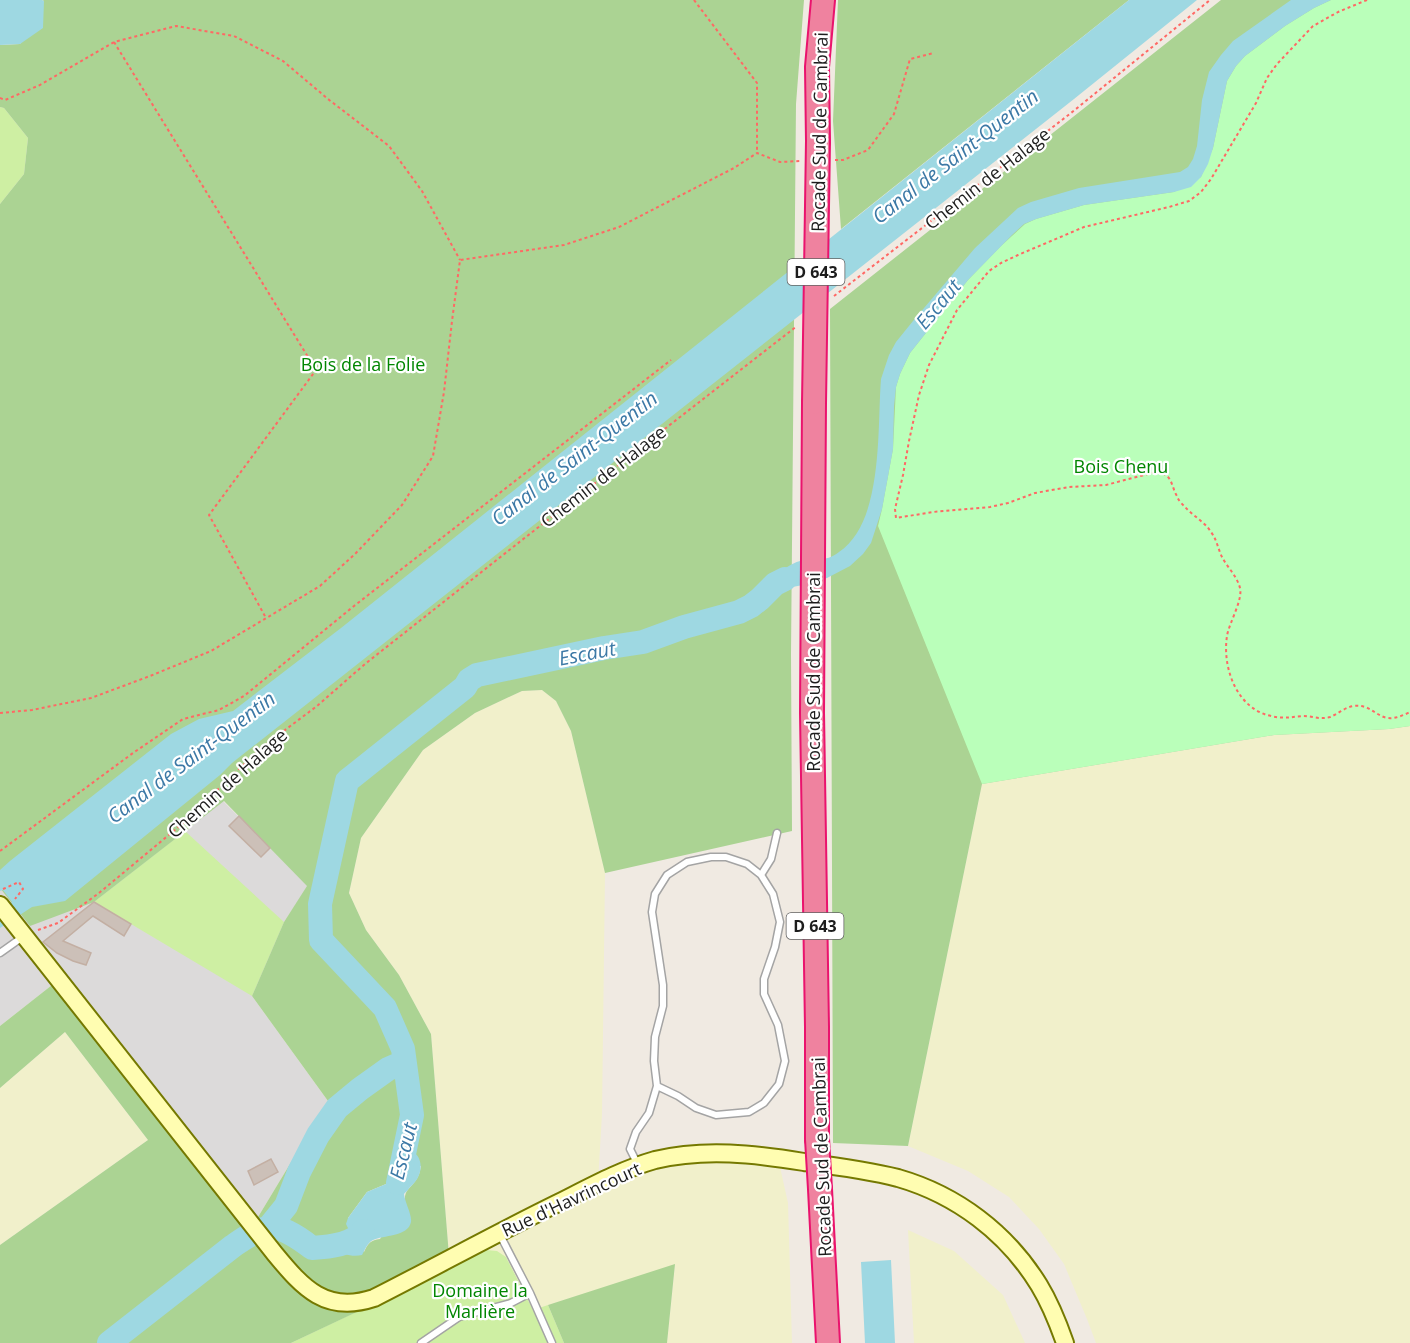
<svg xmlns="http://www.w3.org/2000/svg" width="1410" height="1343" font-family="'Open Sans',sans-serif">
<rect width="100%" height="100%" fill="#f0eae2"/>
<path fill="#dcdada" d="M223 801 308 886 284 922 252 996 328 1101 258 1217 66 974 0 1026V888L94 902Z"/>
<path fill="#f1f0cb" d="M542 690 556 701 571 731 605 873 602 1114 598 1182 656 1160 778 1158 788 1203 792 1343H667L675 1265 533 1310 506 1257 474 1255 450 1268 431 1034 399 975 366 930 349 893 361 838 423 750 475 713 522 691Z
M1410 726V1343H1096L1087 1319 1064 1264 1039 1229 1009 1197 968 1171 908 1146 982 784 1274 735 1389 729Z
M65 1032 148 1140 0 1245V1088Z
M908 1230 954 1251 1003 1295 1025 1343H914Z"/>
<path fill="#ceefa3" d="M0 107 4 108 28 138 24 174 0 204Z
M185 831 284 922 252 996 94 902Z
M486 1250 497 1251 506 1257 533 1310 548 1305 564 1343H291Z"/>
<path fill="#abd393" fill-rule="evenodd" d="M42 0H804L796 104 791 654 792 831 605 873 571 731 556 701 542 690 522 691 475 713 423 750 361 838 349 893 366 930 399 975 431 1034 450 1268 291 1343H0V1245L148 1140 65 1032 0 1088V1026L66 974 258 1217 328 1101 252 996 284 922 307 886 224 801 94 902 30 926 0 888V204L24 174 28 138 4 108 0 107V45L20 44 44 1ZM396 1164 421 1166C420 1171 419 1176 416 1180 410 1189 404 1190 405 1201L380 1239C371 1240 368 1243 364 1252L348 1232 349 1230 348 1218 367 1192 386 1184 393 1178Z
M838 0H1129L841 229 833 121Z
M1221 0H1410V726L1389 729 1274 735 982 784 908 1146 833 1143 830 309Z
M675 1264 667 1343H564L548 1305Z"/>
<path fill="#baffba" d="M1331 0H1410V726L1389 729 1274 735 982 784 878 526 882 509 893 449 896 387 900 374 910 353 968 280 1001 246 1025 224 1036 219 1084 205 1174 192 1201 177 1213 148 1227 81 1236 66 1245 56 1285 26 1314 8Z"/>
<path fill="#9ed8e2" d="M0 0H42L44 1 43 28 20 44 0 45Z
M1129 0H1197L1074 99 232 763 220 775 65 901 32 907 0 928V914L12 902 3 890 0 891V870L10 861 171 734 199 719 233 711 341 628Z
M1291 0H1331L1314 8 1285 26 1245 56 1236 66 1227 81 1213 148 1208 164 1201 177 1191 187 1174 192 1084 205 1036 219 1024 224 1012 235 968 280 910 353 900 374 896 387 894 406 893 449 882 509 871 543 863 554 850 566 827 578 803 585 787 588 777 593 765 606 754 590C763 583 790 563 800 561 816 558 824 563 839 552 884 522 877 428 881 379L889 355 896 342 913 321 975 248 1018 208 1031 202 1079 188 1180 172 1188 167 1193 159 1197 146 1202 100 1209 72 1221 55 1233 41Z
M407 1149C423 1153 424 1171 415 1182 411 1187 407 1189 404 1194 405 1203 412 1214 411 1222 408 1237 383 1235 373 1240 367 1243 365 1250 362 1255 353 1257 343 1255 336 1249 334 1237 341 1237 349 1230L346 1224 348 1218 367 1192 386 1184 393 1178 396 1164 402 1153Z
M891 1260 895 1343H865L861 1262Z"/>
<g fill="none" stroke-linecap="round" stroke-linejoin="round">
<path stroke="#9ed8e2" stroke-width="24" d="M398 1183 412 1115 403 1049 385 1008 321 940 320 904 347 781 465 687 469 680 477 675 604 648 643 642 684 627 739 612 751 606 760 599 775 584 785 579
M269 1227 286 1206 299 1172 318 1135 337 1108 360 1089 388 1069 404 1062
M109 1343 233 1246C243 1239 255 1230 268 1228 281 1225 302 1240 312 1248 328 1247 353 1245 363 1231"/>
</g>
<path fill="#ccc0b8" stroke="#c3afa3" stroke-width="1.5" d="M239 816 270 848 261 857 229 826Z
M94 902 131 924 124 936 93 916 63 941 91 953 86 965 73 961 57 953 43 942Z
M271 1159 278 1172 254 1185 248 1171Z"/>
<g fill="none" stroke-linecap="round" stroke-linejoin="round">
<g stroke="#a4a4a4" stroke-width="9">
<path id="lane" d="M711 857H726L747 864 761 875 773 894 780 922 775 947 764 979V994L778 1025 785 1061 779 1084 764 1103 749 1112 716 1115 696 1108 678 1096 657 1086 654 1061 655 1037 663 1006V985L652 912 655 894 667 875 687 862Z
M761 875 771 859 777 833
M0 953 24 936
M638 1165 630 1149 636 1132 649 1113 657 1086
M499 1233 530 1293 552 1343
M421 1343 459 1317 511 1303 530 1293"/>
</g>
<g stroke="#757900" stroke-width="20">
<path id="secondary" d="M0 905 275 1254C303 1288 326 1314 374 1298 435 1267 495 1234 556 1204 588 1188 620 1170 655 1160 705 1148 755 1154 804 1162 835 1166 867 1170 898 1178 957 1195 1007 1233 1039 1285 1050 1303 1058 1323 1065 1343"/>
</g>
<g stroke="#ea136d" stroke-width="26">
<path id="highway" d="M818 141 817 67 823 0
M814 403 812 713 817 1027V1139
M820 1189 828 1343"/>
</g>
<path stroke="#ff6864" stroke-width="2" stroke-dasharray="3 3" stroke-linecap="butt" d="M694 0 757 83V153
M1367 0 1338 12 1313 26 1277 64 1267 78 1256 103 1211 179 1201 192 1189 201 1169 207 1084 227 1018 255 1001 263 989 271 957 310 929 365 919 395 909 441 903 475 895 509 896 518 933 512 990 507 1008 503 1035 493 1069 487 1106 485 1159 471C1162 473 1165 474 1167 476 1172 480 1173 490 1177 496 1178 500 1182 504 1185 507 1193 516 1205 522 1211 532 1217 540 1218 549 1222 557 1227 567 1237 576 1240 588 1243 600 1229 623 1227 636 1222 668 1237 709 1271 716 1282 719 1292 717 1303 716 1312 716 1321 720 1330 717 1338 714 1345 707 1354 706 1370 704 1375 716 1388 718 1395 719 1404 715 1410 712
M114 42 316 370 209 515 266 618
M0 98 5 100 40 85 114 42 176 26 234 36 283 61 328 99 389 146 422 191 460 260
M835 160H843L868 150 894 114 910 59 934 53
M834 296 1071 113 1210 0
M0 713 32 710 91 698 150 676 211 651 320 586 355 554 402 505 433 456 444 392 452 321 460 260 564 245 619 227 734 168 757 153 780 162 800 161
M0 851 133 753 183 719 219 710 244 696 354 606 671 360
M3 889 19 882 23 889 15 899
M38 930 58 923 99 893 182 824 261 748 317 706 365 664 522 540 797 326"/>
<use href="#lane" stroke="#fff" stroke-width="6"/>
<use href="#secondary" stroke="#fffdb1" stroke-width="16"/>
<use href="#highway" stroke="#ef829f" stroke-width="22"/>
<g stroke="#ea136d" stroke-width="26" stroke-linecap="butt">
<path id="highway-bridge" d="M814 403 818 141
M817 1139 820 1189"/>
</g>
<use href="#highway-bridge" stroke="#ef829f" stroke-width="22"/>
</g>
<g text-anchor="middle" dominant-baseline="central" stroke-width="4.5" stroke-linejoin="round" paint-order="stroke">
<g fill="#fff" stroke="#616161" stroke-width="1.5">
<rect x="787.5" y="259" width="57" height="26" rx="4.5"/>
<rect x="786.5" y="913" width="57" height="26" rx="4.5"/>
</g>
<g font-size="16" font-weight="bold" fill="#1d1d1d">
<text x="816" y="272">D 643</text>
<text x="815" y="926">D 643</text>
</g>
<g font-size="18" fill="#1d1d1d" stroke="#fff">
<text transform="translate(819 132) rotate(-89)">Rocade Sud de Cambrai</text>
<text transform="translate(987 178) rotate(-38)">Chemin de Halage</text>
<text transform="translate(603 476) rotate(-38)">Chemin de Halage</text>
<text transform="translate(813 672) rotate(-90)">Rocade Sud de Cambrai</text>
<text transform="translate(227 783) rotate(-42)">Chemin de Halage</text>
<text transform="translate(821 1157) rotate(-92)">Rocade Sud de Cambrai</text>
<text transform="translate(571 1199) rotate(-25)">Rue d'Havrincourt</text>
</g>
<g font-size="18" fill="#018601" stroke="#fff">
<text x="363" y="364">Bois de la Folie</text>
<text x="1121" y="466">Bois Chenu</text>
<text x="480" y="1290">Domaine la<tspan x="480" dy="21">Marlière</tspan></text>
</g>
<g font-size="20" font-style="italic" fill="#3c79a6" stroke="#fff">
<text transform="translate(955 156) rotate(-38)">Canal de Saint-Quentin</text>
<text transform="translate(938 304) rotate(-50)">Escaut</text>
<text transform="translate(574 458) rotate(-38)">Canal de Saint-Quentin</text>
<text transform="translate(587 653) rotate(-11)">Escaut</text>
<text transform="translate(191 757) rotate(-37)">Canal de Saint-Quentin</text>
<text transform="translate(403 1151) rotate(-76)">Escaut</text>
</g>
</g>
</svg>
